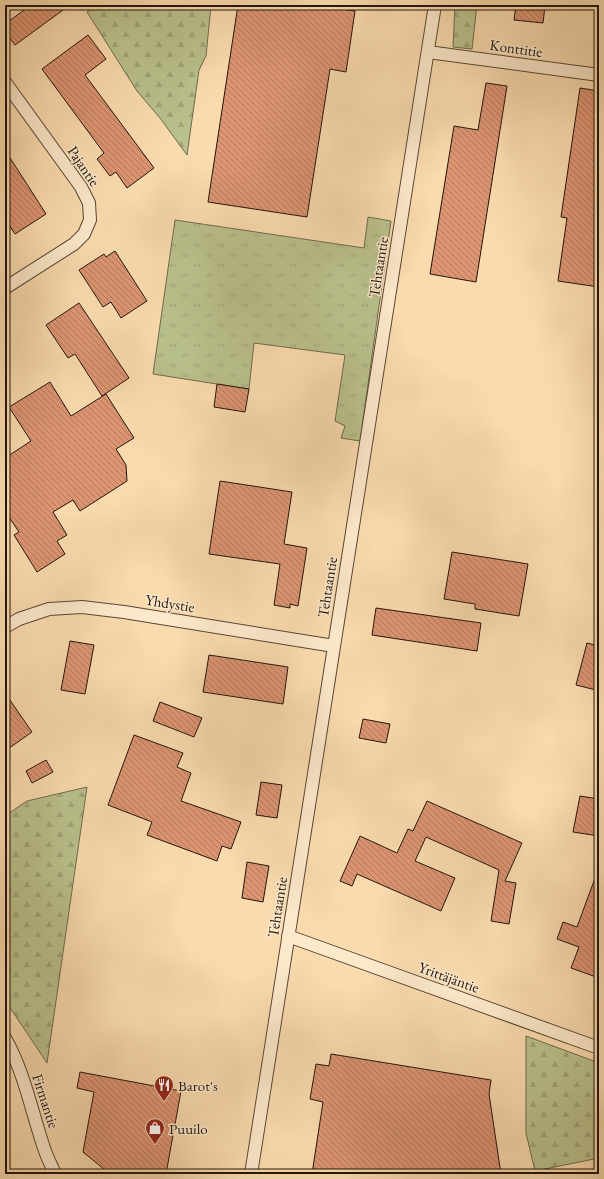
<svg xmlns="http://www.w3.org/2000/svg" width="604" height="1179" font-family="'EB Garamond',serif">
<defs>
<pattern id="grass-tufts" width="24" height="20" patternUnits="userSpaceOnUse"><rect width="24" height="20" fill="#bac18d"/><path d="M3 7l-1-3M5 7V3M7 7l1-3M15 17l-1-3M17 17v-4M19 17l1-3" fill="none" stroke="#a0a578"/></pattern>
<pattern id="forest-firs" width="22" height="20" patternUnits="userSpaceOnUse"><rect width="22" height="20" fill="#bac18d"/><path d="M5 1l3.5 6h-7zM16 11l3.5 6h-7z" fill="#a0a578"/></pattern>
<pattern id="building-back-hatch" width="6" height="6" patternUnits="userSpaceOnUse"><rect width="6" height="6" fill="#dd9572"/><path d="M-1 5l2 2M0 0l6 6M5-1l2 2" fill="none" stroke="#b3785c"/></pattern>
</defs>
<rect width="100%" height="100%" fill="#fadbae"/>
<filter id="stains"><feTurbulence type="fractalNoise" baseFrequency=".005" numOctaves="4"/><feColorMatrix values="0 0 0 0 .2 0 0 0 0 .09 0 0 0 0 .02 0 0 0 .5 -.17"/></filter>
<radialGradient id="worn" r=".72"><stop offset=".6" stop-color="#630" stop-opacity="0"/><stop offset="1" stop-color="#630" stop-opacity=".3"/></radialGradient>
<path fill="url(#grass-tufts)" stroke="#6e6b4e" d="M368 217 391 221 360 441 341 438 345 426 335 421 345 355 254 343 249 389 153 374 175 220 364 248Z"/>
<path fill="url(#forest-firs)" stroke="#6e6b4e" d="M97 5H211L206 56 199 70 187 155 160 118 137 91 87 12Z
M455 5H477L472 49 453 47Z
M87 787 47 1063 5 1000V816L27 801Z
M526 1036 599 1063V1158L535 1171 526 1133Z"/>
<path fill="url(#building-back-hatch)" stroke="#21150e" d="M31 5H70L15 45 5 32V24Z
M238 5H318L355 11 346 72 330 69 307 217 208 202Z
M516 5 545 6 543 23 514 20Z
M88 35 106 59 85 75 154 168 127 188 116 172 110 176 97 159 104 153 42 69Z
M486 83 507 86 476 282 430 274 454 126 478 130Z
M580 88 599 91V287L558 281 567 218 561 217Z
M5 150 46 214 15 234 5 219Z
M115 251 147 301 121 318 111 302 103 307 79 270 104 254 106 257Z
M79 303 129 378 102 396 75 354 68 358 46 325Z
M50 382 71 416 106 394 134 438 116 449 126 465 127 481 80 511 73 500 53 512 67 535 57 541 65 554 37 572 14 535 19 532 5 511V458L31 441 9 407Z
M217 384 249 389 245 412 214 407Z
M220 481 292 492 284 544 307 548 298 606 290 604V608L274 605 280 564 209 554Z
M452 552 528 564 519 616 475 609V604L444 599Z
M376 608 481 623 477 651 372 635Z
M70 641 94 645 85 694 61 690Z
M587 643 599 646V677L596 690 576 685Z
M209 655 288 667 283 704 203 692Z
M5 693 32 732 5 751Z
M160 702 202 718 194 737 153 721Z
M363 719 390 724 386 743 359 738Z
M134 735 183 753 177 767 191 773 181 801 241 822 231 849 222 846 217 861 147 835 152 822 108 805Z
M46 760 53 772 32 783 26 771Z
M261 782 282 785 277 818 256 815Z
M580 796 599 799V836L573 832Z
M427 801 522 843 505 881 516 883 509 924 491 921 499 870 426 837 415 861 455 878 441 911 357 874 352 886 340 881 360 836 397 853 408 829 413 831Z
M247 862 269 866 263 902 242 898Z
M598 870H599V978L571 968 579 947 557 939 563 922 577 927Z
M331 1054 491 1080 489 1094 501 1174H312L323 1102 310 1099 316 1064 329 1066Z
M80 1072 181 1091 166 1174H110L83 1152 94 1092 77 1088Z"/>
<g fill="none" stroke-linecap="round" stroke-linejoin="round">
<g stroke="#574636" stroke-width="14">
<path id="minor" d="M428 52 599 75
M5 82 81 187 89 203 90 220 84 234 74 244 5 288
M5 627 19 619 49 609 82 607 124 612 334 646
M288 936 599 1048
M5 1038C25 1073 32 1114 45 1151 48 1159 52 1167 55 1174
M251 1174 435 5"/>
</g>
<use href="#minor" stroke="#fce8ca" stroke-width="12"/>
</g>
<defs>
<g id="restaurant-pin" transform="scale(1)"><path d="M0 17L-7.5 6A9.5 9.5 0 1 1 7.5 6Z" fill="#8f2418" stroke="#fce8ca"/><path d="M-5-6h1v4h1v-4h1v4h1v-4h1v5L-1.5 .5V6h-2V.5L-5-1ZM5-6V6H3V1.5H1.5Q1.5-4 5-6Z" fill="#fff"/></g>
<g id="shop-pin" transform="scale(1)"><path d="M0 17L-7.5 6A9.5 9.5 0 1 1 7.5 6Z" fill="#8f2418" stroke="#fce8ca"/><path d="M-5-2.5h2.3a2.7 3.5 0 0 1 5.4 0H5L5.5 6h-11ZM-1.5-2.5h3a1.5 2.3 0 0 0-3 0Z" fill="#fff"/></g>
</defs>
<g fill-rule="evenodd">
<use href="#restaurant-pin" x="164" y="1085"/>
<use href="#shop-pin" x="155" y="1128"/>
</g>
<g text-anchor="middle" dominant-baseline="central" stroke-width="3" stroke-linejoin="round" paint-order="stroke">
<g font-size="15" fill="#21150e" stroke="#fce8ca">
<text transform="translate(516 48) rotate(8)">Konttitie</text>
<text transform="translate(84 166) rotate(56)">Pajantie</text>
<text transform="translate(378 267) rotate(-81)">Tehtaantie</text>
<text transform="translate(327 587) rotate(-81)">Tehtaantie</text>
<text transform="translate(170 603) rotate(9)">Yhdystie</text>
<text transform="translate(277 907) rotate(-81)">Tehtaantie</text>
<text transform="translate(449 977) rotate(20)">Yrittäjäntie</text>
<text transform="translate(46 1101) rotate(72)">Firmantie</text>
</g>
<g font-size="15" fill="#21150e" stroke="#fce8ca" text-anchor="start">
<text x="178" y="1085">Barot's</text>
<text x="169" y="1128">Puuilo</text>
</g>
</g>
<rect width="604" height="1179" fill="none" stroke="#fadbae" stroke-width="20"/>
<rect x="6" y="6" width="592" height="1167" fill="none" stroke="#21150e" stroke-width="2"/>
<rect x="10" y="10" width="584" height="1159" fill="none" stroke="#21150e"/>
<rect width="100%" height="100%" filter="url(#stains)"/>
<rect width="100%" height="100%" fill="url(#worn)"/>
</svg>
